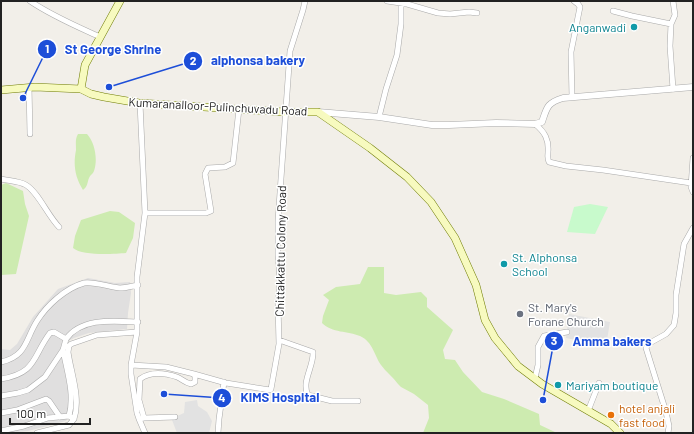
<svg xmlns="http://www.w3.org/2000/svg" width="694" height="434" font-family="Barlow,sans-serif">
<rect width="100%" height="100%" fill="#f2efe9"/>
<path fill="#e0dfdf" d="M88 278 115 283 130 282 131 293 128 313 127 329 89 333 74 338 67 342 66 346 72 413 66 421 28 431 1 433V349L10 350 17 344 33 317 58 289Z"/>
<path fill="#cdebb0" d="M78 134H87C95 143 98 159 94 171 93 174 90 175 89 178 87 183 88 186 83 190 75 177 73 165 76 150 76 144 75 139 78 134Z
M6 183 23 191 25 204 29 216 16 274 1 275V185Z
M110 211 119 212 135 223 133 238 126 253C113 254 82 256 73 248L75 236 81 220Z
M368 267H384V293L396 295 421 292 427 298V307L453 330 443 350 445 359 455 360 463 372 482 392 504 399 539 414 540 425 557 433H423L429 418 428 405 414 394 401 387 398 384C393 377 386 372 381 365 374 355 373 342 360 336 348 331 332 333 322 323L323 316 329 300 323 295 336 287 360 284Z"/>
<path fill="#c8facc" d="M590 204 608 207 595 234 567 232 574 207Z"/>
<path fill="#e2e2e2" d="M569 314 610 322 606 346 566 338Z
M197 400 198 406 207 412 212 421 209 433H177L172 420 175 417 184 413 185 402Z"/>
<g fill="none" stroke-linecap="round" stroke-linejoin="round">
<g stroke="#a9a9a9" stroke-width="6">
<path id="minor" d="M30 1C52 16 76 26 100 37
M387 1 407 4 438 13 450 14 469 12 477 13
M673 1 675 15 671 24 670 46 673 89
M613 11 632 16 671 24
M29 87 30 134
M572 97 571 52 580 7 578 4 574 1
M140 103 145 213 137 277V332L131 365V374L137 413 139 419 144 418
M379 117 386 89 397 55 401 24V1
M535 124C545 132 549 140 548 152 548 156 547 158 549 162L566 166 603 170 691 183
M693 158 691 187 693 192
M1 179C9 181 19 181 26 185 38 192 48 216 59 227
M145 213H206L211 211 205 174 208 168 225 167 233 163 239 109
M66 339C82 317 114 321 138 322
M279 340 313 352C314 366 301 382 308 395L332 401H358
M63 350C67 372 75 394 69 416
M1 362C27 356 25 340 37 321 47 305 66 288 84 283 92 281 110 287 120 288 126 288 132 286 138 285
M131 365 166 367 194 374 195 377V382L191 384C185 383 182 379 177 377 165 373 151 371 140 379L139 400 144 418 175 417
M194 374 226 383 270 390 271 389 279 344 278 304 280 280 278 255V221L290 51 303 10 305 1
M535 378 538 365V347L544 336 567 332
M1 379C37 373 32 357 50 333L54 332 66 339 63 350 45 377 28 390 18 393 1 396
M588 411 599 383
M1 413 17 410 46 399 49 401 60 417
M139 419 145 433
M1 431 24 426 48 418 69 416 74 419C81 398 71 373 68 352L69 346 71 344 97 335 137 332
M37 433 69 425 74 419
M218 433 219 419 224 382
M668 433 669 426 666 412 646 348 648 344 666 334 674 325 676 313V295L684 244 693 228"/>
</g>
<g stroke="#a9a9a9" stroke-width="7">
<path id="tertiary" d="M318 112 379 117 432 125H449L496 123 535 124 542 122C547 107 547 103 563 98L693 87"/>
</g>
<g stroke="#707d05" stroke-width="8">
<path id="secondary" d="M81 89 85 65 120 1
M1 90 35 87 81 89 91 94 104 97 139 103 285 112H318L370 148 407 177 431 202 455 238 476 285 485 320 495 338 518 366 542 384 611 424 620 433"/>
</g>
<use href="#minor" stroke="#fff" stroke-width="5"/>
<use href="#tertiary" stroke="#fff" stroke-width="6"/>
<use href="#secondary" stroke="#f7fabf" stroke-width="7"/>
</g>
<g fill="#0f9aa8" stroke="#fff" stroke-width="1.5">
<circle cx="634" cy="27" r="4"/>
<circle cx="504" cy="264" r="4"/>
<circle cx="558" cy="385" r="4"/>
</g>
<circle fill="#6b7280" stroke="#fff" stroke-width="1.5" cx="520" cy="314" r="4"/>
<circle fill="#e8710a" stroke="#fff" stroke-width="1.5" cx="611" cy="415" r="4"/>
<g text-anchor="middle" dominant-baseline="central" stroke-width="3" stroke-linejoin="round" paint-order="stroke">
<g font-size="12" fill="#0d838f" stroke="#fff" text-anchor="start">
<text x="626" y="27" text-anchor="end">Anganwadi</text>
<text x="512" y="257">St. Alphonsa<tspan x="512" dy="14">School</tspan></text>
<text x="566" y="385">Mariyam boutique</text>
</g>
<g font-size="12" fill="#222" stroke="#fff">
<text transform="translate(218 106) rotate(3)">Kumaranalloor-Pulinchuvadu Road</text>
<text transform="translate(280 251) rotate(-89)">Chittakkattu Colony Road</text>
</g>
<g font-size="12" fill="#5b616d" stroke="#fff" text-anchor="start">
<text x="528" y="307">St. Mary's<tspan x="528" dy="14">Forane Church</tspan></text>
</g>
<g font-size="12" fill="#c56008" stroke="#fff" text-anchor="start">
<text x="619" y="408">hotel anjali<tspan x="619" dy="14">fast food</tspan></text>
</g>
</g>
<path fill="none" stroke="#1d4ed8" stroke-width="1.5" d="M23 98L47 49M109 87L193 61M543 400L554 341M164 394L222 398"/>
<g fill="#1d4ed8" stroke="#fff" stroke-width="1.5">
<circle cx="23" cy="98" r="4"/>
<circle cx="109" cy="87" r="4"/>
<circle cx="543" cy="400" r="4"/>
<circle cx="164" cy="394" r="4"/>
<circle cx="47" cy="49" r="10"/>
<circle cx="193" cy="61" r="10"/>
<circle cx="554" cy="341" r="10"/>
<circle cx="222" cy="398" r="10"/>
</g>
<g font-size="12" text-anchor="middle" font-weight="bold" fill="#fff">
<text x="47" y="53">1</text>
<text x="193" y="65">2</text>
<text x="554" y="345">3</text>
<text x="222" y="402">4</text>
</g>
<g font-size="13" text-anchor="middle" font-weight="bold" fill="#1d4ed8" stroke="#fff" stroke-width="3" stroke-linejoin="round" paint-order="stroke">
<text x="113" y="54">St George Shrine</text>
<text x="258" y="65">alphonsa bakery</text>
<text x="612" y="346">Amma bakers</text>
<text x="280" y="402">KIMS Hospital</text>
</g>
<rect width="694" height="434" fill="none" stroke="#222222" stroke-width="4"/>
<path d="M10 418v6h80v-6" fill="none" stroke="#222222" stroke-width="2"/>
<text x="16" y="418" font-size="12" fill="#222222" stroke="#ffffff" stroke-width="3" paint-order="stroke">100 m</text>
</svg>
